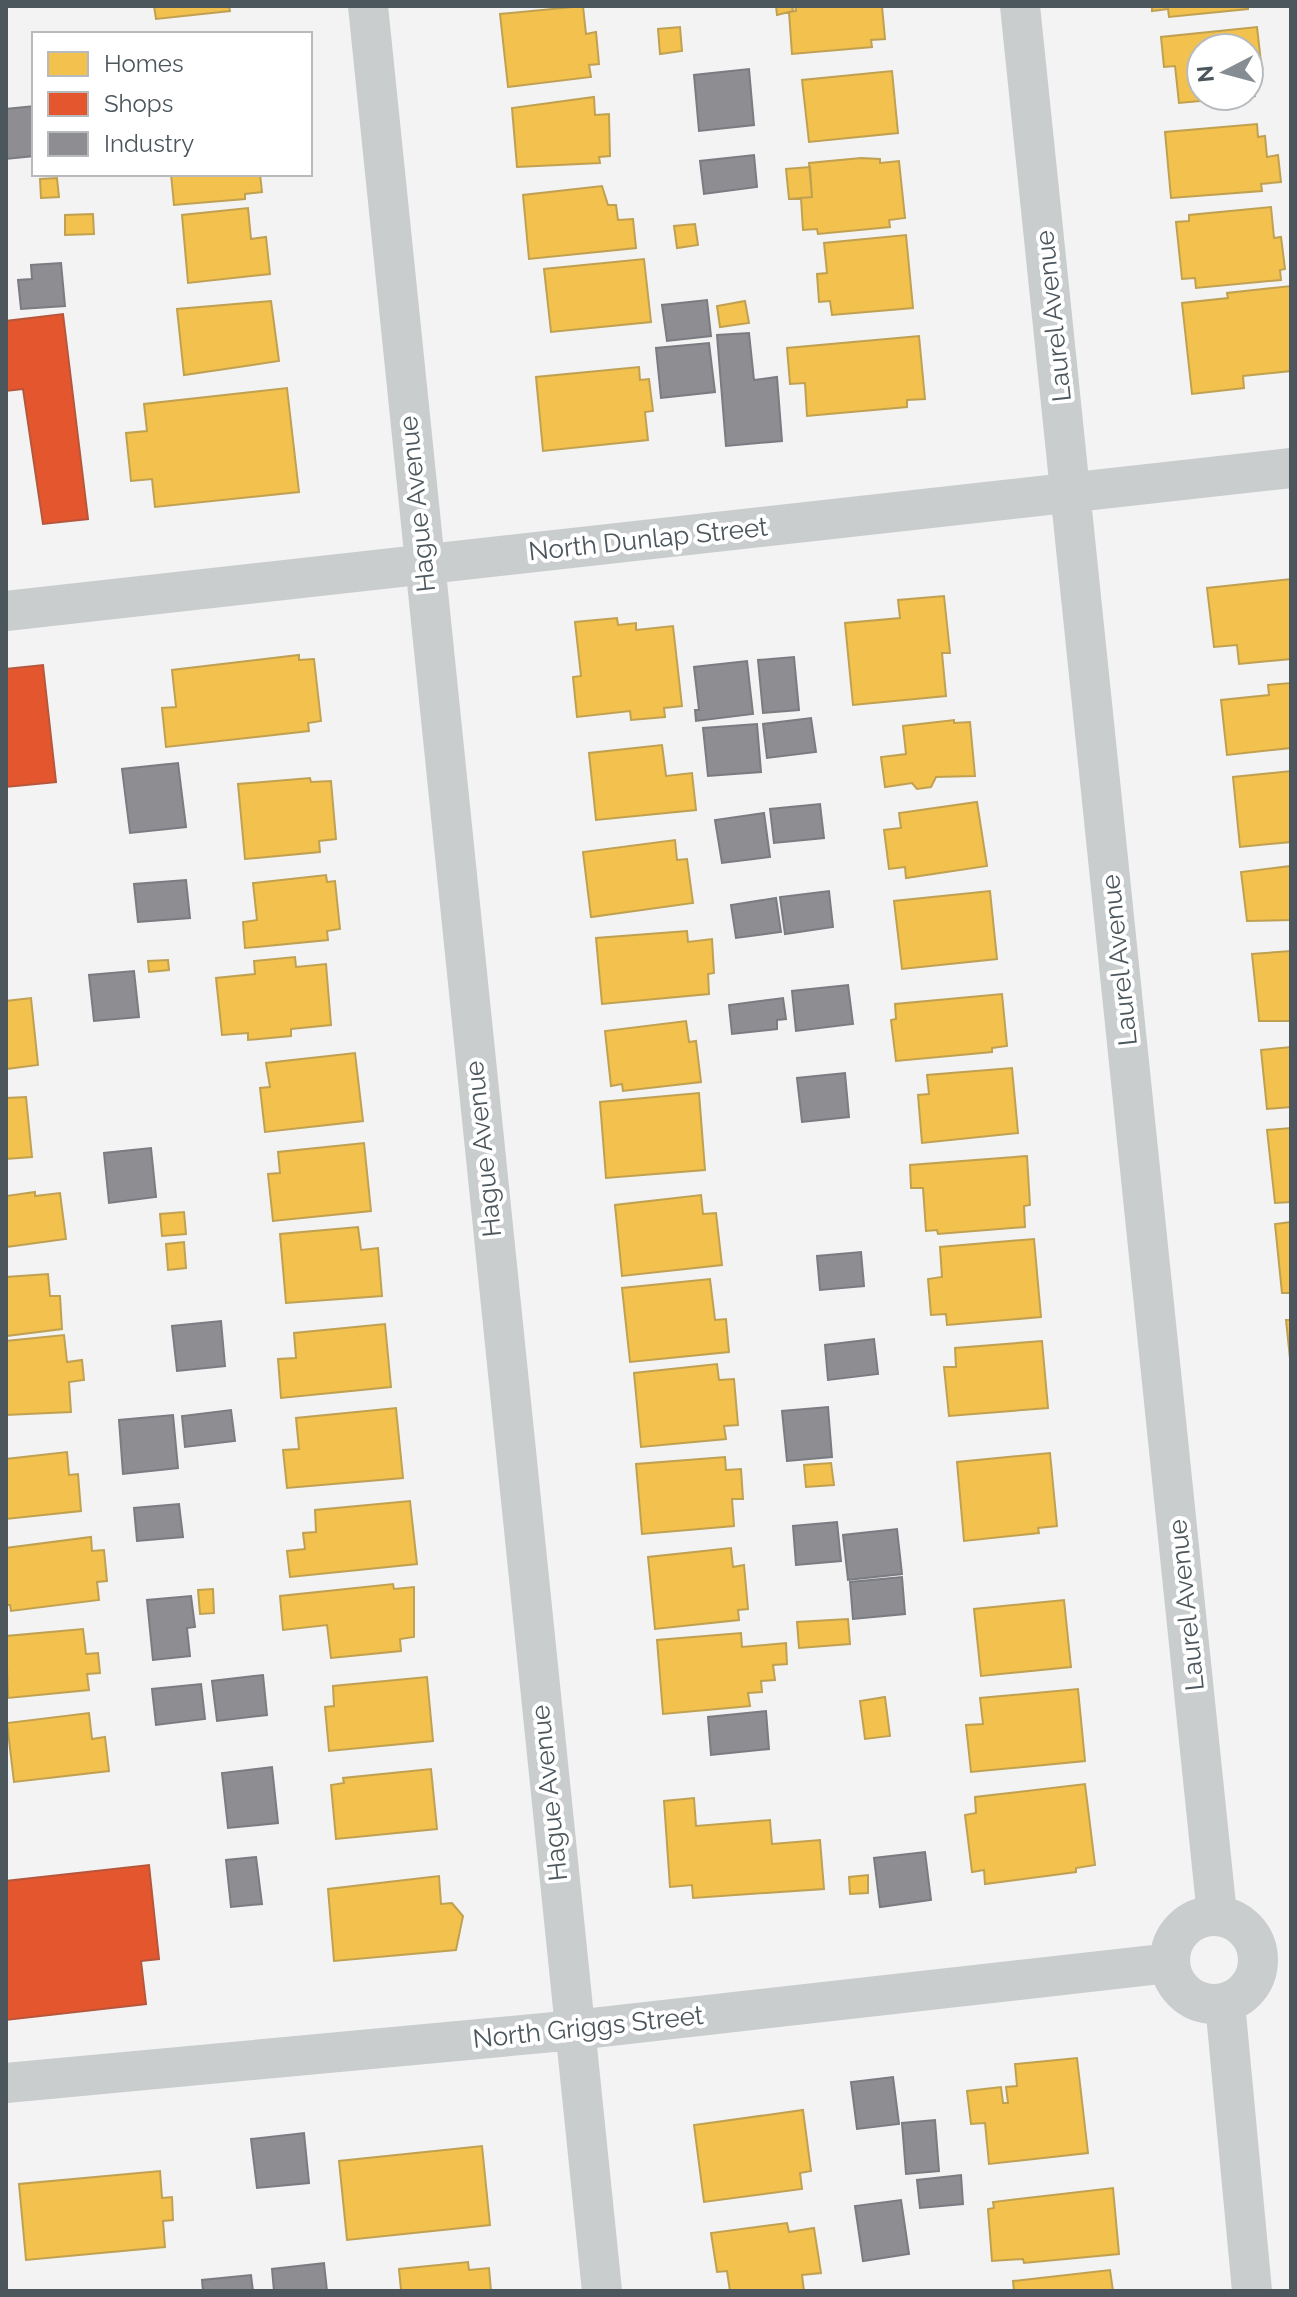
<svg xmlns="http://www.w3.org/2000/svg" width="1297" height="2297" font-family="Raleway,sans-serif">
<rect width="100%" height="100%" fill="#f3f3f3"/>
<path fill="#f2c14e" stroke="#c0a152" stroke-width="2" fill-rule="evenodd" d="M154 6H229L230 11 156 19Z
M583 6 586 34 596 32 599 64 589 65 591 77 508 87 500 14Z
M776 6H792L793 11 777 15Z
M795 6H882L885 39 871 40 872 47 792 54 789 12 796 11Z
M1152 6H1248V9L1169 17 1168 9 1152 11Z
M680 27 682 51 660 54 658 29Z
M1257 27 1262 71 1252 72 1255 96 1179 103 1175 66 1164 67 1161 37ZM1201 48H1249V96H1201Z
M892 71 898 133 809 142 802 80Z
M594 97 595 115 609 114 610 156 599 157 600 163 517 167 512 108Z
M1257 124 1258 137 1265 136 1267 157 1278 155 1281 182 1261 184 1262 191 1171 198 1165 132Z
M861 158 880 159V163L899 161 905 218 889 220 890 227 818 234 817 229 803 230 801 198 812 197 809 163Z
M810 167 812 197 789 199 786 169Z
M171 174H260L262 192 245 194V199L174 205Z
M57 178 59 197 41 198 40 179Z
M602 186 608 205H616L618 220 633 219 636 248 529 259 523 195Z
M1271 207 1274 238 1281 237 1285 269 1280 270 1281 280 1196 288 1195 278 1182 279 1176 222 1189 221V215Z
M248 208 251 239 266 237 270 274 188 283 182 215Z
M93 214 94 234 65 235V215Z
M695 224 698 245 677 248 674 226Z
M906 235 913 308 832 315 830 301 819 302 817 274 827 273 824 243Z
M644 259 651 322 551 332 544 269Z
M1291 286V371L1243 376 1244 388 1192 394 1182 303 1228 298 1227 293Z
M271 301 279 361 184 375 177 309Z
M745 301 749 323 720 327 717 306Z
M919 336 925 399 907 400V407L807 416 805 383 790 384 787 348Z
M639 367 640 380 649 379 653 411 645 412 648 440 543 451 536 377Z
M287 388 299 492 155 507 152 479 131 481 126 433 147 431 144 404Z
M1291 579V659L1239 664 1237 645 1214 647 1207 588Z
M944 596 950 653H942L946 696 853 705 845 623 900 618 898 600Z
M617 618 618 625 636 623V630L673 626 682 706 664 708 665 717 631 720 630 711 577 717 573 677 581 676 575 622Z
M299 655V660L314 659 321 721 308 723 309 731 166 747 162 708 176 707 172 670Z
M1291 683V748L1227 755 1221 700 1269 695 1268 685Z
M954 720V723L970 722 975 776 936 777 931 787 917 789 912 783 885 787 881 757 906 754 903 726Z
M662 745 666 776 692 773 696 810 596 820 589 753Z
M1291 771V842L1240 847 1233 777Z
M310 778 311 782 331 781 336 839 319 841 320 852 245 859 238 784Z
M977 802 987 866 906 878 905 867 889 869 884 830 901 828 899 813Z
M675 840 677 860 687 859 693 903 591 917 583 852Z
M1291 866V920L1247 921 1241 872Z
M326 875 327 882 335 881 340 929 327 931 328 940 245 948 243 922 257 920 253 883Z
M990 891 997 959 902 969 894 901Z
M687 931 688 942 712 939 714 973 708 974 709 994 602 1004 596 938Z
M1291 951V1021H1259L1252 954Z
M295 957 296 967 326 964 331 1025 291 1029V1036L248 1040V1033L222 1035 216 978 255 974 254 961Z
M168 960 169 970 149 972 148 961Z
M1002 994 1007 1046 992 1048V1052L896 1061 891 1020 896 1019 895 1004Z
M31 998 38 1065 6 1069V1001Z
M686 1021 689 1042 696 1041 701 1082 623 1091 622 1084 611 1086 605 1031Z
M1291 1047V1107L1267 1109 1261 1050Z
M355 1053 363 1121 265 1132 260 1088 270 1087 266 1063Z
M1012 1068 1018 1133 922 1143 918 1095 929 1094 927 1075Z
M699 1093 705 1170 606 1178 600 1102Z
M26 1097 32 1157 6 1159V1098Z
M1291 1128V1202L1275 1203 1267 1130Z
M364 1143 371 1211 273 1221 268 1174 280 1173 278 1152Z
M1027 1156 1030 1205 1024 1206 1025 1227 938 1234 937 1230 926 1231 923 1188H911L910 1165Z
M35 1192V1196L60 1193 66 1239 6 1247V1196Z
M701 1195 703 1214 716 1213 722 1265 622 1276 615 1205Z
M184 1212 186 1234 162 1236 160 1214Z
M1291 1222V1293H1282L1275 1224Z
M358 1227 361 1250 378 1248 382 1296 286 1303 280 1234Z
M1034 1239 1041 1317 947 1325 946 1314 931 1315 928 1279 942 1277 940 1247Z
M184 1242 186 1268 168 1270 166 1244Z
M48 1274 50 1296H60L62 1329 6 1336V1277Z
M710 1279 715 1320 726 1319 729 1352 630 1362 622 1288Z
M1286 1320H1291V1368Z
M385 1324 391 1387 281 1398 278 1359 296 1358 294 1333Z
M64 1335 67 1362 82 1360 84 1380 69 1382 71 1412 6 1415V1341Z
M1042 1341 1048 1408 949 1416 944 1367H956L955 1348Z
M717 1364 719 1380 734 1379 738 1425 724 1426 726 1439 641 1447 634 1373Z
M396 1408 403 1478 287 1488 283 1450 299 1449 296 1418Z
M67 1452 69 1475 78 1474 81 1511 6 1519V1459Z
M1050 1453 1057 1526 1038 1528 1039 1533 964 1541 957 1462Z
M725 1457 726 1470 741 1469 743 1499H732L734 1526 642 1534 636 1464Z
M831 1463 834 1485 806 1487 804 1465Z
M410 1501 417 1564 290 1577 287 1551 305 1549 303 1533 316 1532 315 1510Z
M91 1537 92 1551 104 1550 107 1581 97 1582 99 1600 11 1611 10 1605H6V1548Z
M731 1548 733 1567 744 1565 748 1609 738 1610 739 1620 655 1629 648 1557Z
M393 1584 394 1589 414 1587V1637L400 1639 401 1651 331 1658 327 1625 283 1630 280 1596Z
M213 1589 214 1613 200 1614 198 1590Z
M1064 1600 1071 1667 981 1676 974 1609Z
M848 1619 850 1644 799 1648 797 1622Z
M83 1629 86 1654 98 1653 100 1673 87 1674 89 1690 8 1698 6 1636Z
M741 1633 742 1647 786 1643 787 1664 773 1665 775 1680 761 1681 762 1692 748 1693 750 1706 663 1714 657 1640Z
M427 1677 433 1741 329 1751 325 1707 334 1706 333 1686Z
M1078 1689 1085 1761 971 1772 966 1725 983 1724 980 1698Z
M885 1697 890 1736 865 1739 860 1701Z
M89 1713 92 1739 105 1737 109 1771 14 1782 7 1723Z
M431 1769 437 1829 336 1839 331 1785 344 1783 343 1778Z
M1085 1784 1095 1865 1076 1868V1872L985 1884 984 1870 972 1872 965 1815 976 1813 975 1797Z
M694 1798 696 1826 770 1820 772 1844 820 1840 824 1889 693 1898 692 1885 670 1887 664 1801Z
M868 1875V1893L850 1894 849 1877Z
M439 1876 441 1904 452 1903 463 1916 456 1950 334 1961 328 1889Z
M1077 2058 1088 2153 989 2164 985 2123 971 2124 967 2091 1001 2087 1003 2103H1008L1006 2087 1017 2086 1015 2064Z
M803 2110 811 2171 800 2173 802 2189 704 2202 694 2125Z
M482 2146 490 2225 347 2240 339 2161Z
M160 2171 162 2198 172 2197 173 2220 163 2221 165 2247 26 2260 19 2184Z
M1113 2188 1119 2254 1024 2263 1023 2259 992 2261 988 2209 994 2208 993 2202Z
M787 2223 789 2232 814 2228 821 2273 802 2275 804 2291H730L727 2271 717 2272 711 2233Z
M468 2262 469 2270 489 2268 491 2291H390L401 2290 399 2269Z
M1110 2270 1113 2291H1014L1013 2281Z"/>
<path fill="#e4572e" stroke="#b6573c" stroke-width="2" d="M63 314 88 519 43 524 23 389 6 391V321Z
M43 665 56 782 6 787V669Z
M149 1865 159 1959 141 1961 146 2004 6 2020V1881Z"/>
<path fill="#8d8d92" stroke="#7a7c82" stroke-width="2" d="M749 69 754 125 699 131 694 75Z
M34 106V156L6 159V109Z
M754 155 757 187 704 194 700 161Z
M61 263 65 306 21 309 18 280 32 279 31 265Z
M707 300 711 336 667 341 662 305Z
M749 333 754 380 777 377 782 441 726 446 717 335Z
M709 343 715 392 661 398 656 348Z
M794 657 799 710 763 713 758 660Z
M747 661 753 714 696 721 695 710H699L694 667Z
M811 718 816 752 767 758 763 724Z
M757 724 761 772 708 776 703 728Z
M178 763 186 827 130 833 122 769Z
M820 804 824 838 774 843 770 809Z
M764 813 770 857 722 863 715 820Z
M186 880 190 918 138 922 134 884Z
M829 891 833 927 785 934 780 897Z
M776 898 781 932 736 938 731 905Z
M134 971 139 1017 94 1021 89 975Z
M848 985 853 1024 796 1031 792 991Z
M783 998 786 1019 777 1020V1029L732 1034 729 1005Z
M845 1073 849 1117 802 1122 797 1078Z
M151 1148 156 1197 109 1203 104 1153Z
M861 1252 864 1286 820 1290 817 1256Z
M221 1321 225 1366 177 1371 172 1326Z
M874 1339 878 1374 828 1380 825 1345Z
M828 1407 832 1457 787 1461 782 1411Z
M231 1410 235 1441 185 1447 182 1416Z
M173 1415 178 1468 123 1474 119 1420Z
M179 1504 183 1537 137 1541 134 1508Z
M837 1522 841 1561 796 1565 793 1526Z
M897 1529 902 1574 848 1580 843 1535Z
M902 1577 905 1614 853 1619 850 1582Z
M191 1596 195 1627 187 1628 190 1656 153 1660 147 1600Z
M263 1675 267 1715 217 1721 212 1681Z
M201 1684 205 1719 156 1725 152 1689Z
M766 1711 769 1749 711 1755 708 1717Z
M272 1767 278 1823 228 1828 222 1773Z
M925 1852 931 1900 880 1907 874 1858Z
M256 1857 262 1904 231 1907 226 1860Z
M893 2077 899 2124 857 2129 851 2082Z
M935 2120 939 2171 906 2174 902 2123Z
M304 2133 309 2183 257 2188 251 2139Z
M961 2175 963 2204 920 2208 917 2180Z
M901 2200 909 2254 863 2261 855 2206Z
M324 2263 327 2291H274L272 2269Z
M251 2275 253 2291H203L202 2280Z"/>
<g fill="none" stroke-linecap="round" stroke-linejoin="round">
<path stroke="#cacdce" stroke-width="40" d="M368 6 602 2291
M1020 6 1217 1915
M6 611 1291 468
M1170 1960a44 44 0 1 1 88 0a44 44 0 1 1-88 0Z
M1225 2003 1252 2291
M6 2083 575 2030 1170 1963"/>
</g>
<g text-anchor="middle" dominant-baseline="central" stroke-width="8" stroke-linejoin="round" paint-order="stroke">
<g font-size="26" fill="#4c565d" stroke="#fff">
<text transform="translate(1053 316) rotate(-96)">Laurel Avenue</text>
<text transform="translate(417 504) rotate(-96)">Hague Avenue</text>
<text transform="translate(648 539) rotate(-6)">North Dunlap Street</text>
<text transform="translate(1119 960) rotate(-96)">Laurel Avenue</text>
<text transform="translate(483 1149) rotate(-96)">Hague Avenue</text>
<text transform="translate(1186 1605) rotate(-96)">Laurel Avenue</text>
<text transform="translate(549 1793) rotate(-96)">Hague Avenue</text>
<text transform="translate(588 2027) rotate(-6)">North Griggs Street</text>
</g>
</g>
<rect width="1297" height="2297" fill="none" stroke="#4c565d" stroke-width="16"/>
<rect x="32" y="32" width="280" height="144" fill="#ffffff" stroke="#b7bbbe" stroke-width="2"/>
<rect x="48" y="52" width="40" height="24" fill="#f2c14e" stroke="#b7bbbe" stroke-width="2"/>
<text x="104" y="72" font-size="24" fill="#4c565d">Homes</text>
<rect x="48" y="92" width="40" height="24" fill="#e4572e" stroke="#b7bbbe" stroke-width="2"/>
<text x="104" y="112" font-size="24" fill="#4c565d">Shops</text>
<rect x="48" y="132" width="40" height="24" fill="#8d8d92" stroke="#b7bbbe" stroke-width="2"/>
<text x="104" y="152" font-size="24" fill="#4c565d">Industry</text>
<g transform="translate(1225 72) rotate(264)"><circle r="38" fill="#ffffff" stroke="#b7bbbe" stroke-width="2"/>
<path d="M0-6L14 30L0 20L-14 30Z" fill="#868d92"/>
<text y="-12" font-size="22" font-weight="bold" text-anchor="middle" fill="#4c565d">N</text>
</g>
</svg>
